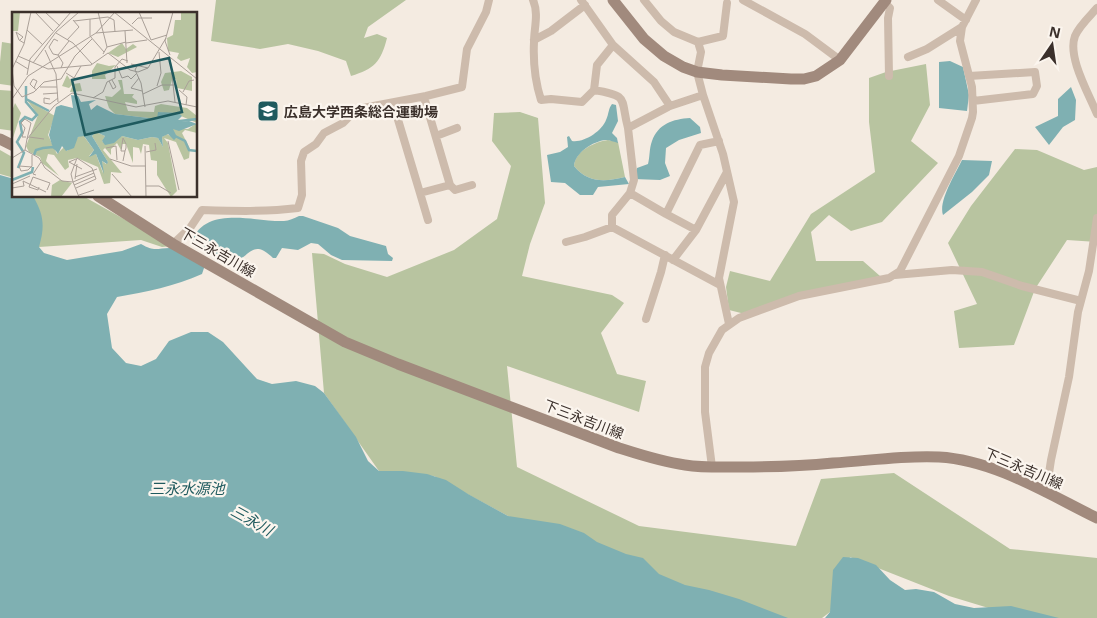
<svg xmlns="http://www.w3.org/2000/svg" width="1097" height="618" font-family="'Noto Sans','Noto Sans JP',sans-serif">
<rect width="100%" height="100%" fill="#f4ebe1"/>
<path fill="#b8c4a0" d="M216 0H406L368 27 364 38 377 34 387 38C381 62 374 69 351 76L346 61 318 51 288 44 260 49 211 41Z
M2 42 14 44V86L0 84V62Z
M926 64 930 105 911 141 938 163 882 222 851 231 829 215 811 232 816 261H863L880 276 821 291 749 315 729 310 726 287 730 271 770 281 811 214 875 172 869 122V78L886 72Z
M0 90 14 91V131L0 129Z
M520 112 538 118 545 203 530 244 522 276 612 295 624 303 601 333 617 374 646 381 639 412 507 366 517 467 639 526 796 546 821 479 894 473 1010 549 1097 558V618H1056L1005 613 949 596 850 557 830 612 822 618H785L639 575 508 516 434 476 379 471 324 393 312 253 324 254 345 264 387 277 454 250 497 219 511 166 492 141 494 113Z
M608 140 618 142 625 177C604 182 588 183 574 166 575 151 594 142 608 140Z
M1015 149 1037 150 1084 170 1097 167V242L1067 240 1035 289 1014 345 959 348 954 311 977 304 948 243 971 206Z
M0 150 14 158V178L0 174Z
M31 196H83L172 246 162 247 141 240 39 247Z"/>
<path fill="#7fb0b2" d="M950 61 963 67 969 95 967 111 939 108V62Z
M1071 87 1076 100 1075 120 1063 127 1049 145 1035 127 1058 116V99Z
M612 104 616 105 618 121 612 133 617 138 618 143C614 142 610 140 606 140 593 141 575 153 574 166 588 183 604 182 625 177L629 184 598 187 593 195H580L565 183 551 182 547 155 560 152 568 147 567 137 569 136 572 141C584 143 602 131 606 120 609 114 608 109 612 104Z
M690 118 700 127 701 133 679 140 666 148 665 163 670 176 660 180 634 179 637 168 648 164C650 157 649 149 652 141 658 124 673 119 690 118Z
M962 160 992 161 989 175 972 192 943 215C938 201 956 173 962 160Z
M0 175 14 179V196H33C44 215 45 226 39 247L44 253 67 260 122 251 141 244C156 253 158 247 173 248 180 248 198 261 205 265L202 274C175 286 146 292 117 297L107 314 112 348 126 363 141 366 156 359 169 341 191 332H208L223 342 257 379 272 384 296 381 315 386 324 393 356 437 368 461 379 471H403L427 474 446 480 468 494 508 516 560 524 584 533 597 542 626 554 643 558 659 574 685 585 709 590 739 599 788 618H0Z
M299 216H303L338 228 350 236 386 246 388 254 393 258 392 261 342 260 331 255 318 244 311 243 298 250 282 248 276 258H273C251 237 251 259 231 262L192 241C206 205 255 222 284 221 289 221 294 218 299 216Z
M843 557 858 558 876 565 890 580 905 590 916 589 934 592 955 604 974 608 1011 606 1059 618H825L830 612 833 570Z"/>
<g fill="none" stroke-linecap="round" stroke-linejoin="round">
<path stroke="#cdbbac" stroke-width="8" d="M533 0C539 14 534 28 534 42 533 62 535 81 541 100L551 99 582 102 594 90C630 96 620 98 628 128L670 106 703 95
M581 0 613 45 654 82 670 106
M644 0 661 21 674 32 698 42 723 36 727 3
M743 0 805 34 840 60
M938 0 966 20
M884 2 890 8 888 18 889 76
M1097 8C1090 16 1079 26 1075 36 1067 57 1089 94 1097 114
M534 40 551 31 585 5
M698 42 701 52 697 72 703 95 723 154 734 202 719 278 729 324
M908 57 927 49 962 27
M969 76 1035 72 1037 86 1033 94 973 101
M594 90 597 65 613 45
M393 103 420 193 450 185 424 97
M628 128 634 180 630 193
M436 136 457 128
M719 141 700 145 666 214 630 193 612 215V227L720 285
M450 185 455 190 472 185
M420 193 428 220
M666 214 696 230
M566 242 585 237 612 227
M173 244 190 228 202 210C234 211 266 212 298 208L302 195 301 161 304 152 316 144 324 133 343 123 352 114 363 108 426 96 462 87 467 49 486 12 489 0
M673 260 696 230 727 172
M895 275 952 270 982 272 1022 286 1081 301
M646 319 661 272 665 255
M712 467 705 412V367L709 353 722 330 739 318 799 296 889 278 900 271 959 156 972 118 973 112 972 87 960 41 962 27 976 0
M1046 493 1051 460 1069 377 1078 312 1089 271 1097 218"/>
<path stroke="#a18a7d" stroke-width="11" d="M613 0 644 39 664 56 683 67 697 72 722 75 791 79H804L816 76 840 60 886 0
M0 139 14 146
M98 196 173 244 345 342 398 364 619 448C641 455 662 462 685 465 704 468 723 467 742 467 772 467 803 466 833 463 868 461 904 455 939 457 994 460 1048 494 1097 518"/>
</g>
<defs>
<g id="university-square" transform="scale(1.125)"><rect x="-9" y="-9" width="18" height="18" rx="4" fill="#1f5a5e" stroke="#fbf5ee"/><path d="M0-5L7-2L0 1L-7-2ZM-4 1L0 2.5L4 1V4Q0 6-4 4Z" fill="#fff"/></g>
</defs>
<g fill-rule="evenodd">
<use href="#university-square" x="268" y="111"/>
</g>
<g text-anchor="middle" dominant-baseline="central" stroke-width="4.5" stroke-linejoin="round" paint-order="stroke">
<g font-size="14" font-weight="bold" fill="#3b302b" stroke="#fbf5ee" text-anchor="start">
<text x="284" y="111">広島大学西条総合運動場</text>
</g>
<g font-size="14" fill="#3b302b" stroke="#fbf5ee">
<text transform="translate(218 252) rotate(30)">下三永吉川線</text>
<text transform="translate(584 419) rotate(21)">下三永吉川線</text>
<text transform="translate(1024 468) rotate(23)">下三永吉川線</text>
</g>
<g font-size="15" font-style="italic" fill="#1f5a5e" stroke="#fbf5ee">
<text x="187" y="488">三永水源池</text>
<text transform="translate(252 520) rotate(29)">三永川</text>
</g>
</g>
<g transform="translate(12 12)">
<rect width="185" height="185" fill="#f4ebe1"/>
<path d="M0 0H8L6 19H0ZM169 0H185V60L180 61 175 55 178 46 169 49 165 46 167 41 156 39 155 26 161 23 163 8H169ZM110 31 114 37 121 32 125 35 106 45 96 41ZM85 51 97 54 104 53 93 63 94 67H80V59ZM169 59 180 65V79L165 76 164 67 160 68 157 78 152 79 149 70 153 61ZM55 63 61 72 68 71 70 79 58 80 61 72 57 76 50 74ZM106 68H110L112 82H122L120 85 125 89V92L113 90 116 99 142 100 143 94 149 92 175 96 185 104V111L169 104 147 100 145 107 103 102 97 96 93 84 100 85 109 77ZM15 88 43 104 36 123 45 142 52 135 55 139 66 125 71 123 82 138 77 144 84 142 91 161 90 149 94 152 96 150 80 124 84 120 93 124 90 130 110 124 126 128 140 125 146 126 151 135 150 125 155 122 160 125V117H176L185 111V121L173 118 170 121 178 137 177 146 172 148 164 130 152 126 156 131 165 179 159 185 145 163V149L139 148 137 133 131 132 129 142 127 136 121 135V151L114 132H110L109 138 105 131 99 137V143L93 136 91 138 110 161 99 160 98 171 92 172 86 155 65 146 56 148 57 155 53 158 42 143 36 142 34 149 47 164 30 151 28 145 17 140 14 134 26 103ZM3 91 9 101 0 129V99ZM48 168 60 171 49 185H39L40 173Z" fill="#b8c4a0"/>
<path d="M59 83 66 84 69 90 84 88 77 92 79 98 85 93 103 102 145 107 146 100 167 101 170 104 164 110 177 109 185 112 167 119 161 117 165 125 162 128 156 122 150 125 151 135 146 126 140 125 126 128 110 124 102 131 93 133 90 129 93 124 84 120 80 124 96 150 95 152 90 149 92 162 84 142 77 145 82 138 72 124 66 125 62 136 54 139 50 134 46 142 40 133 37 123 44 95 49 93 61 96Z" fill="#7fb0b2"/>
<path fill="none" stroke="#7fb0b2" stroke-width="2.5" d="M14 87 37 99M159 110 185 107M163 124 173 129 177 138 185 139M22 143 24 138 31 136 41 135 45 138M6 156 12 141 5 130 10 121 8 110 13 105 20 108 25 103 14 90V74M0 168 20 160 21 155"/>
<path fill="none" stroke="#aaa098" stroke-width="1" d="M19 0 12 32 0 57 2 74 10 85 22 80 32 70 49 67 63 44 80 27M23 0 41 19M33 0 48 14M86 0 95 35 91 42M102 0 185 67M127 0 139 28 155 23M78 7V24L92 40M62 9 96 5 102 8 103 20M120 12 126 6H140M15 18 31 33M113 19 115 51M44 21 61 31 80 52M84 21 121 18M8 28 11 25 4 20 7 28 12 31M55 28 67 15 61 8M114 31 135 28M95 35 114 30M33 38 44 62 46 90M46 43 41 42 37 35 42 27 46 29M158 43 153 29 161 0M6 44 36 57 79 53 96 41 118 58 126 60 136 56 154 26M158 46 163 90M3 49 16 57M21 51 44 20 67 0M119 52 136 56M105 54 110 66 116 64 119 67 124 62M125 54 123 58 129 71 133 95M49 56 51 51 46 43 57 29M54 61 62 66 69 54M15 63 18 47 59 0M127 66 119 76 130 79M97 69 101 77 104 75 100 68M145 74 149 61 147 40M28 75H45M22 76 25 69 21 67 18 72 22 76 25 78M167 78 175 85 174 93M171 80 177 69 182 68M31 82 46 81M131 82 150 73H162M81 86 91 80 95 70 103 66V55L110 47 116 49M0 87 16 64 84 21 103 0M38 87 32 86V91L38 92 46 86M14 125H10L13 116 9 111 13 107 19 111 15 127M17 125 32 127M156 129 167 178M133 134 134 185M94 136 104 134 105 148M13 138 27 146 33 156 50 169 61 170 82 161M134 140 144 138 143 131M0 146 13 138 15 127 42 94 60 81 124 95 156 89 185 95M64 147 57 150 70 157M98 147 119 154H134M111 149 113 139 114 136V132L111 126 109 139H113M20 155 7 154 9 159 16 158 20 154V143M100 162 120 185M24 163 21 162 29 150M63 165 85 157M63 167 65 152M11 169 34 180M0 172 18 164M62 173 83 164M134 174H147L159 181M27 175 26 178 17 175 21 165 38 171 35 178M0 176 12 174 11 169M64 176 84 167 80 156 65 146 59 162 61 170 67 185M67 183 82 178"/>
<path fill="#1f5a5e" fill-opacity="0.15" stroke="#1f5a5e" stroke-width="2.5" d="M157 46 170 100 73 123 60 68Z"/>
<rect width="185" height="185" fill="none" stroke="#3b302b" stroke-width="2.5"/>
</g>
<g transform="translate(1052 45) rotate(13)" stroke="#fbf5ee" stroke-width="4" paint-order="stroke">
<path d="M0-4L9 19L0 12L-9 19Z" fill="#3b302b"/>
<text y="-8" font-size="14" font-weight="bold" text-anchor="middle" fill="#3b302b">N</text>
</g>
</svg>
